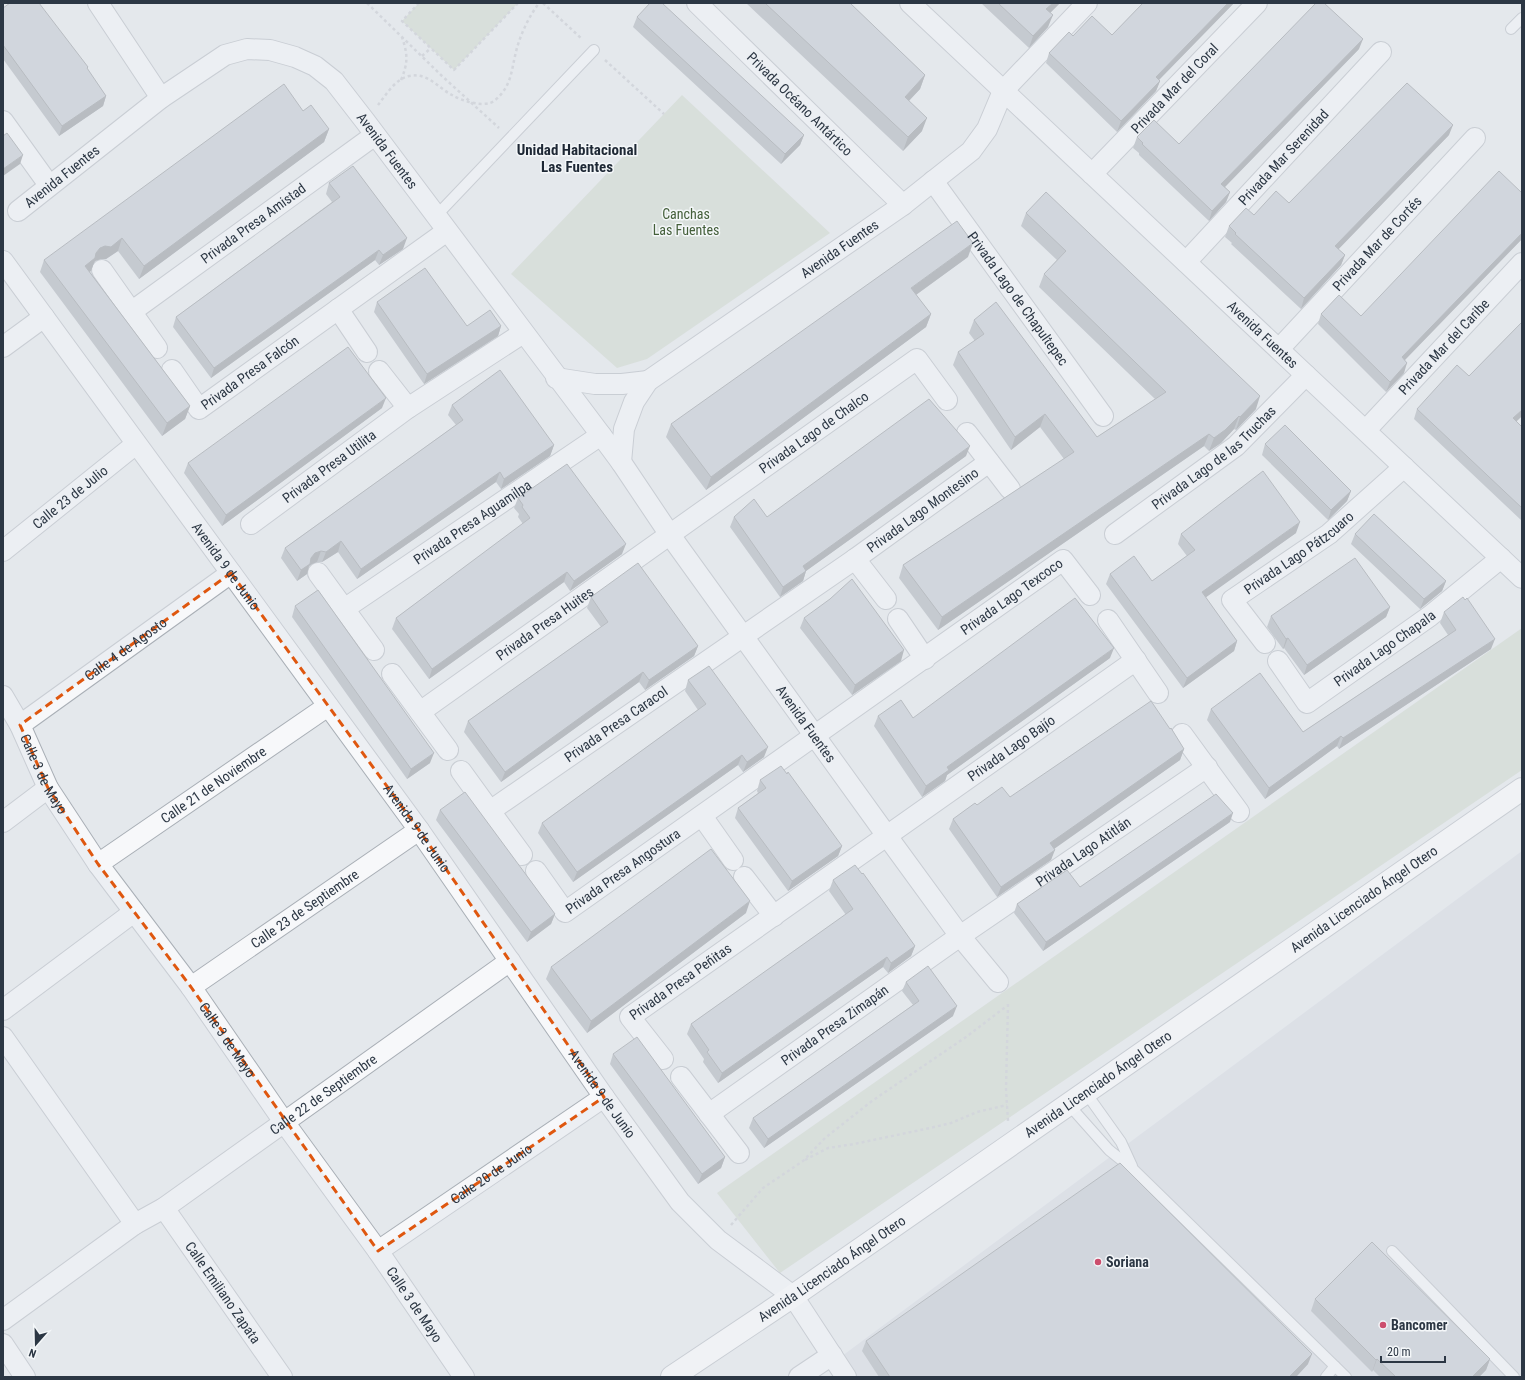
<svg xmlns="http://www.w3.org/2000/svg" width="1525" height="1380" font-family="'Roboto Condensed',sans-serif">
<rect width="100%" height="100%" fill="#e4e8ec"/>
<path fill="#d2d7de" d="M1522 851V1377H851L838 1359Z"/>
<path fill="#cbd5c6" d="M419 3H518L454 70 402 21Z
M682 95 830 233 647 359 617 368 511 274Z
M1522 628V770L780 1273 717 1193Z"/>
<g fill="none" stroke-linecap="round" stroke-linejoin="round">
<g stroke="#a9afb6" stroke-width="12">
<path id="lane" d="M1511 29 1522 18
M436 216 594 50
M1086 1093 1121 1142 1132 1166
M1069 1105 1109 1150 1134 1170 1346 1377
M1392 1251 1514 1377
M1326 1377 1335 1366"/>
</g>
<g stroke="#a9afb6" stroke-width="22">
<g id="street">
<path d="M98 3 161 98"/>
<path id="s1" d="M697 3 903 205"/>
<path id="s2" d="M910 3 1522 578"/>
<path d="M3 121 49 185"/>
<path id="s3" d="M1092 174 1257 3"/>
<path id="s4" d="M933 181 1103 416"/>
<path id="s5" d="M18 211 161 98 225 55 247 49 270 50 295 57 315 66 334 81 365 121 601 435 621 462 670 535 887 836 960 936 998 982"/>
<path id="s6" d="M3 261 419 830 604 1097 680 1202 718 1240 793 1296 846 1377"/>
<path id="s7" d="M1186 262 1381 52"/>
<path d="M102 270 157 348"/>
<path d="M338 309 367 352"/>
<path id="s8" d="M131 312 375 135"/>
<path d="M3 347 44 317"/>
<path id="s9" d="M1279 349 1475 138"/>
<path id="s10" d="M172 370 199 409 447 231"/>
<path d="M379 371 408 408"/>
<path d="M556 378 595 384H622L648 381"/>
<path id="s11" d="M1366 430 1522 263"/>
<path d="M967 433 1010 489"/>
<path id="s12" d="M621 462 624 429 634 402 648 381 903 205 971 151 987 129 1003 91 1087 3"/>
<path id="s13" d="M251 524 408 408 523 333"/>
<path id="s14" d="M1115 534 1236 446 1306 375"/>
<path id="s15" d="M3 551 136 444"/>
<path d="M855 559 886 599"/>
<path d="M318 573 374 650"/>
<path id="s16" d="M344 609 601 435"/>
<path d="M898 619 925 659"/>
<path d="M1108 620 1158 693"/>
<path id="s17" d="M1265 643 1232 600 1329 534 1404 467"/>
<path id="s18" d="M1278 661 1307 703 1430 616 1501 558"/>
<path d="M392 674 448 750"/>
<path id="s19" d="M3 696 20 725 48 788 98 864 191 987 284 1122 378 1251 464 1377"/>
<path id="s20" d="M420 712 917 359 947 400"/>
<path id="s21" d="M20 725 231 573"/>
<path d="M1182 734 1239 812"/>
<path d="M461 771 522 855"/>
<path id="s22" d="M490 811 855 559 989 462"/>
<path d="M702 816 733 860"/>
<path d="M3 822 48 788"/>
<path id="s23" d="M98 864 328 706"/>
<path id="s24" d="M536 871 565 912 1063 560 1090 595"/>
<path d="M744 877 774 916"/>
<path id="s25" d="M191 987 419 830"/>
<path d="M3 1010 134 912"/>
<path d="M3 1037 135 1224"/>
<path id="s26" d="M663 1059 630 1017 1136 660"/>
<path d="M681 1077 739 1153"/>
<path id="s27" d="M709 1114 960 936 1207 767"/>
<path id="s28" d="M164 1208 282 1377"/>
<path id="s29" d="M378 1251 604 1097"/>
<path id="s30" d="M3 1320 135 1224 164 1208 510 961"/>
<path d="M3 1344 25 1377"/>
<path d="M799 1377 832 1355"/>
</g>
</g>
<g stroke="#a9afb6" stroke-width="24">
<g id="secondary">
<path id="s31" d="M672 1377 793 1296 1522 789"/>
</g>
</g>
<path stroke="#bec2c7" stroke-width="2.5" stroke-dasharray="3 3" stroke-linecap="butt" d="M367 3 442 76 499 128
M419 3 402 21 454 70 518 3
M543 3 582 39
M422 56 431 48
M605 60 664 114
M401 80C408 63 408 55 402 37
M378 105C386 95 395 79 409 76 428 72 438 88 452 95 462 101 479 106 490 103 494 102 500 96 502 93 511 82 512 69 515 56 519 37 528 18 539 3
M1008 1004 1006 1089 1008 1121
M805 1160 828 1148 854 1144 930 1128 951 1123 977 1112 1007 1105
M731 1225 763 1188 803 1161 825 1138 872 1101 966 1037 1008 1005"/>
<use href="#lane" stroke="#f7f8fa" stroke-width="10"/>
<use href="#street" stroke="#f7f8fa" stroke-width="20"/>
<use href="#secondary" stroke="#fff" stroke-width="22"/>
</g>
<path fill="#a1a7ad" d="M746 3H850L925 75 920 89 909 101 922 131 903 151Z
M981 3H1060L1050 13 1048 27 1029 48Z
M1143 3H1234L1159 80 1160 81 1156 91 1117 132 1046 63 1049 53 1073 36 1112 35Z
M3 8 87 69 106 96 103 106 59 136 3 59Z
M637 17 804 135 800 145 781 164 633 27Z
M1359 49 1225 187 1230 192 1226 202 1209 221 1139 155V153L1133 148 1137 137 1179 144Z
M303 111 329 129 324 142 139 279 118 251 106 259H101L95 261 94 263 90 272 190 406 185 419 162 436 40 272 44 260Z
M1449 135 1338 249 1345 255 1341 265 1301 309 1231 244 1232 243 1225 237 1229 226 1254 215 1289 203Z
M329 183 403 249 379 265 375 260 211 378 173 327 176 317 332 202 326 194Z
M1026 213 1256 409 1236 430 1234 429 1221 443 1209 451 1204 446 938 630 899 578 903 565 1064 459 1040 427 1011 450 953 365 958 352 975 341 969 333 974 320 1097 437 1155 399 1039 287 1044 274 1057 260 1021 226Z
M1522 239 1405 360 1404 373 1386 392 1318 324 1321 314 1361 316Z
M968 257 916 295 931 314 926 327 706 490 666 437 671 424Z
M377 302 467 326H501L498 336 424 384 374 312Z
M1522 322V416L1516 422 1522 427V521L1414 419 1417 409 1469 376Z
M452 405 554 445 550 456 501 489 496 482 357 579 338 552 322 562H317L312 564 309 566 307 574 297 581 281 558 285 548 456 425 448 415Z
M382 408 222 526 184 473 188 463Z
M1265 444 1351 491 1347 501 1328 520 1262 455Z
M966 456 806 571 803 581 780 597 730 527 734 517H767Z
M518 498 622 554 570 591 564 582 429 679 392 629 396 618 523 524 518 517 519 514 514 508Z
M1296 533 1205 597 1237 641 1234 651 1183 688 1106 584 1110 574 1152 581 1187 556 1178 544 1181 534Z
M1355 534 1446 581 1442 591 1420 609 1351 544Z
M591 597 698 646 694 656 645 690 639 682 501 782 464 732 468 721 601 627 587 608Z
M295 606 430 763 407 779 292 617Z
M1390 607 1386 617 1304 675 1284 648 1283 649 1267 627 1271 616Z
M1444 612 1491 649 1339 749 1337 746 1265 799 1207 720 1211 709 1303 732 1448 635 1440 623Z
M804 618 901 661 852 695 800 628Z
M1110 658 947 775 945 781 922 797 874 726 878 716 913 718Z
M688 680 764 757 743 772 738 765 573 882 538 833 542 823 698 710 685 691Z
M1184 749 1180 760 1054 848 1051 860 997 897 949 829 953 819 977 805 1010 797Z
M760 780 842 846 838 856 788 891 735 818 738 808 758 793 757 791Z
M440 810 555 914 551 924 527 942 436 820Z
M1230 822 1043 951 1014 913 1017 904 1080 887Z
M862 874 915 946 911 956 888 973 883 967 718 1083 703 1062 704 1059 687 1034 691 1024 846 915 829 891 833 880Z
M746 913 587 1033 546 979 551 967Z
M906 982 953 1016 764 1148 749 1128 753 1118 913 1005 902 991Z
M613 1054 725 1157 721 1168 698 1184 610 1064Z
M1315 1299 1490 1359 1486 1370 1479 1377H1380L1373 1370 1372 1372 1311 1311Z
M866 1341 1308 1364 1296 1377H879L862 1351Z"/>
<path fill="#83888d" d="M1053 3H1060L1042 21 1046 9Z
M1228 3H1234L1152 87 1156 77Z
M1053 15 1048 27 1029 48 1033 36Z
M1363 39 1359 49 1218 194 1221 184Z
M925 75 920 89 900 110 905 97Z
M1160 81 1156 91 1117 132 1121 121Z
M106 96 103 106 59 136 62 126Z
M927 118 922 131 903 151 908 137Z
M1453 125 1449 135 1332 256 1335 246Z
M329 129 324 142 139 279 144 266Z
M804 135 800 145 781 164 785 154Z
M23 155 20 164 3 176V169Z
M1230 192 1226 202 1209 221 1212 211Z
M1522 233V239L1398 367 1402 357Z
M122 238 118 251 106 259H101L95 261 94 263 91 271 81 278 85 266 100 248Z
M407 238 403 249 379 265 383 255Z
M973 243 968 257 906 302 911 288Z
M379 250 375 260 211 378 214 368Z
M1345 255 1341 265 1301 309 1304 298Z
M931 314 926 327 706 490 711 477Z
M501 326 498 336 424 384 427 374Z
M1407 363 1404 373 1386 392 1390 382Z
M1260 396 1256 409 1236 430 1240 417Z
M386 398 382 408 222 526 226 515Z
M190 406 185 419 162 436 167 423Z
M1522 410V416L1509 428 1513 418Z
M1045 414 1040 427 1011 450 1015 437Z
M1239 416 1234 429 1221 443 1209 451 1214 438Z
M1209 434 1204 446 938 630 942 617Z
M554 445 550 456 501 489 504 479Z
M970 446 966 456 806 571 803 581 780 597 783 587 803 566Z
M500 472 496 482 357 579 361 569Z
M1351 491 1347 501 1328 520 1331 510Z
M1300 522 1296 533 1198 603 1202 592Z
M341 541 338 552 322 562 326 552Z
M626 544 622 554 570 591 574 581Z
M321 551 317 562 312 564 309 566 307 574 297 581 301 570 315 553Z
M567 572 564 582 429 679 432 669Z
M1446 581 1442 591 1420 609 1424 599Z
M1390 607 1386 617 1304 675 1307 665Z
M1288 638 1284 648 1283 649 1286 639Z
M1495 639 1491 649 1339 749 1343 738Z
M1237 641 1234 651 1183 688 1187 678Z
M698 646 694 656 645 690 649 680Z
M1114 648 1110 658 947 775 945 781 922 797 926 786 947 767Z
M904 650 901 661 852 695 855 685Z
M643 672 639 682 501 782 505 772Z
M1341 736 1337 746 1265 799 1269 788Z
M768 747 764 757 743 772 747 762Z
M1184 749 1180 760 1047 854 1050 843Z
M434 753 430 763 407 779 411 769Z
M742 755 738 765 573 882 577 872Z
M1233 813 1230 822 1043 951 1046 942Z
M842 846 838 856 788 891 792 881Z
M1055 850 1051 860 997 897 1001 887Z
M750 901 746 913 587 1033 591 1021Z
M555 914 551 924 527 942 531 932Z
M915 946 911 956 888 973 891 963Z
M887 957 883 967 718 1083 722 1073Z
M957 1006 953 1016 764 1148 768 1139Z
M725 1157 721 1168 698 1184 702 1174Z
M1312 1354 1308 1364 1296 1377H1289Z
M1377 1359 1373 1370 1372 1372 1376 1360Z
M1490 1359 1486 1370 1479 1377H1472Z"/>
<path fill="#bbc2c9" stroke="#83888d" d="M10 3H39L88 67 87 68 106 96 62 126 3 45V8Z
M650 3H662L804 135 785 154 637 17Z
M765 3H850L925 75 905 97 927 118 908 137Z
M998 3H1053L1046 9 1053 15 1033 36Z
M1143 3H1228L1156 77 1160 81 1121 121 1049 53 1069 32 1073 36 1092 16 1112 35Z
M1316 3H1324L1363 39 1221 184 1230 192 1212 211 1142 144 1143 143 1137 137 1154 120 1179 144Z
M1407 83 1453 125 1335 246 1345 255 1304 298 1235 234 1236 233 1229 226 1246 208 1254 215 1276 191 1289 203Z
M284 84 303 111 311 105 329 129 144 266 122 238 111 247 105 246 100 248 96 253 95 258 85 266 190 406 167 423 44 260Z
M7 133 23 155 3 169V136Z
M353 166 407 238 383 255 379 250 214 368 176 317 340 197 329 183Z
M1499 171 1522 193V233L1402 357 1407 363 1390 382 1321 314 1339 295 1361 316Z
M1046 192 1260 396 1240 417 1239 416 1225 430 1214 438 1209 434 942 617 903 565 1074 452 1045 414 1015 437 958 352 984 334 974 320 996 302 1097 437 1166 392 1044 274 1066 251 1026 213Z
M957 221 973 243 911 288 931 314 711 477 671 424Z
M425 268 467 326 490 310 501 326 427 374 377 302Z
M1522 322V410L1513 418 1522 427V508L1417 409 1457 365 1469 376Z
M348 347 386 398 226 515 188 463Z
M500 370 554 445 504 479 500 472 361 569 341 541 326 552 321 551 315 553 311 558 310 564 301 570 285 548 463 420 452 405Z
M929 399 970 446 803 566 806 571 783 587 734 517 754 499 767 517Z
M1285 425 1351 491 1331 510 1265 444Z
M567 464 626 544 574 581 567 572 432 669 396 618 530 518 522 507 523 505 518 498Z
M1263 471 1300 522 1202 592 1237 641 1187 678 1110 574 1134 556 1152 581 1195 550 1181 534Z
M1374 514 1446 581 1424 599 1355 534Z
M1355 558 1390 607 1307 665 1288 638 1286 639 1271 616Z
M638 563 698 646 649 680 643 672 505 772 468 721 608 622 591 597Z
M852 579 904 650 855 685 804 618 830 599Z
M318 590 434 753 411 769 295 606Z
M1463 597 1465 600 1467 598 1495 639 1343 738 1341 736 1269 788 1211 709 1260 673 1303 732 1456 630 1444 612Z
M1075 598 1114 648 947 767 949 770 926 786 878 716 901 700 913 718Z
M709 666 768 747 747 762 742 755 577 872 542 823 706 704 688 680Z
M1151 701 1170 729 1171 728 1184 749 1050 843 1055 850 1001 887 953 819 975 803 977 805 1002 787 1010 797Z
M781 766 787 774 788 772 842 846 792 881 738 808 766 788 760 780Z
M465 792 555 914 531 932 440 810Z
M1216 794 1233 813 1046 942 1017 904 1067 870 1080 887Z
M711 849 750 901 591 1021 551 967Z
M855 865 862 874 863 873 915 946 891 963 887 957 722 1073 707 1052 709 1050 691 1024 853 909 833 880Z
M928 966 957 1006 768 1139 753 1118 919 1001 906 982Z
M637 1037 725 1157 702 1174 613 1054Z
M1120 1163 1312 1354 1289 1377H890L866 1341Z
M1372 1242 1490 1359 1472 1377H1396L1377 1359 1376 1360 1315 1299Z"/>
<path d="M0 0H1525V1380H0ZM231 573 419 830 604 1097 378 1251 191 987 98 864 48 788 20 725Z" fill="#e4e8ec" fill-opacity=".55" fill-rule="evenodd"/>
<path fill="none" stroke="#df570f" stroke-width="3" stroke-dasharray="8 5" stroke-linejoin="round" d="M231 573 419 830 604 1097 378 1251 191 987 98 864 48 788 20 725Z"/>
<g fill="#cc4e6d" stroke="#f4f7f9" stroke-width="1.5">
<circle cx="1098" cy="1262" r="4"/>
<circle cx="1383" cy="1325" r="4"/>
</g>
<g text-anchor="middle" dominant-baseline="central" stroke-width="3" stroke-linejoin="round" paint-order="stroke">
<g font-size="14" fill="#2c3744" stroke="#f4f7f9">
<text stroke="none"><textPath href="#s3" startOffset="119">Privada Mar del Coral</textPath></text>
<text stroke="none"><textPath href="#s1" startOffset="144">Privada Océano Antártico</textPath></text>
<text stroke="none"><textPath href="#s5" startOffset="465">Avenida Fuentes</textPath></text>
<text stroke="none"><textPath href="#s7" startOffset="143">Privada Mar Serenidad</textPath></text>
<text stroke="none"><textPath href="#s5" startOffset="56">Avenida Fuentes</textPath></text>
<text stroke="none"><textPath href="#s8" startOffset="151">Privada Presa Amistad</textPath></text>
<text stroke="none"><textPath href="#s9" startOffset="144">Privada Mar de Cortés</textPath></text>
<text stroke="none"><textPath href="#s12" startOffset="320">Avenida Fuentes</textPath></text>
<text stroke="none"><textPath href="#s4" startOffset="145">Privada Lago de Chapultepec</textPath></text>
<text stroke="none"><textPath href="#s2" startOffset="484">Avenida Fuentes</textPath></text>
<text stroke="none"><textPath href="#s11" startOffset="114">Privada Mar del Caribe</textPath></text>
<text stroke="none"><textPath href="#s10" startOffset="110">Privada Presa Falcón</textPath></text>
<text stroke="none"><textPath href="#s20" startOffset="483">Privada Lago de Chalco</textPath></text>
<text stroke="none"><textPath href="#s14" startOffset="125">Privada Lago de las Truchas</textPath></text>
<text stroke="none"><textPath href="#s13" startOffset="97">Privada Presa Utilita</textPath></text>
<text stroke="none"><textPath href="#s15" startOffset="86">Calle 23 de Julio</textPath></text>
<text stroke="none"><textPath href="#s22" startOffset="527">Privada Lago Montesino</textPath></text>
<text stroke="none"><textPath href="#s16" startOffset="155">Privada Presa Aguamilpa</textPath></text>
<text stroke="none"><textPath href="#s17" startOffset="136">Privada Lago Pátzcuaro</textPath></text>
<text stroke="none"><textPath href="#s6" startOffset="378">Avenida 9 de Junio</textPath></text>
<text stroke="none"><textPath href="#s24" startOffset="597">Privada Lago Texcoco</textPath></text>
<text stroke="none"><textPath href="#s20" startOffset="153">Privada Presa Huites</textPath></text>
<text stroke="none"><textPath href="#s18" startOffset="146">Privada Lago Chapala</textPath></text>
<text stroke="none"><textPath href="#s21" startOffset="130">Calle 4 de Agosto</textPath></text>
<text stroke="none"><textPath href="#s22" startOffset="153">Privada Presa Caracol</textPath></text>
<text stroke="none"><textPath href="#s5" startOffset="1175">Avenida Fuentes</textPath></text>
<text stroke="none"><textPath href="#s26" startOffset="520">Privada Lago Bajío</textPath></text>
<text stroke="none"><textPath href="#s19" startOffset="88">Calle 3 de Mayo</textPath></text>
<text stroke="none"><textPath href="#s23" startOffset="140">Calle 21 de Noviembre</textPath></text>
<text stroke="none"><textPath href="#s6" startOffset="702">Avenida 9 de Junio</textPath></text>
<text stroke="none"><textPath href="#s27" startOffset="457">Privada Lago Atitlán</textPath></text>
<text stroke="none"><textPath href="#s24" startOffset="121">Privada Presa Angostura</textPath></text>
<text stroke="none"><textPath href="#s31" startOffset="841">Avenida Licenciado Ángel Otero</textPath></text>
<text stroke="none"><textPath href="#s25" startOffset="138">Calle 23 de Septiembre</textPath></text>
<text stroke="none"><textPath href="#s26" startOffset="115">Privada Presa Peñitas</textPath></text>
<text stroke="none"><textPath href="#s27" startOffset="154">Privada Presa Zimapán</textPath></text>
<text stroke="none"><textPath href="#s19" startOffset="412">Calle 3 de Mayo</textPath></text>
<text stroke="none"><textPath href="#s31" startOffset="517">Avenida Licenciado Ángel Otero</textPath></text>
<text stroke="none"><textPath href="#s6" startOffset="1026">Avenida 9 de Junio</textPath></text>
<text stroke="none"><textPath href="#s30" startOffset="392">Calle 22 de Septiembre</textPath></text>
<text stroke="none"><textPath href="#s29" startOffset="137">Calle 20 de Junio</textPath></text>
<text stroke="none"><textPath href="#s31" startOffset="193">Avenida Licenciado Ángel Otero</textPath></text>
<text stroke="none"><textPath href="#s28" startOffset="103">Calle Emiliano Zapata</textPath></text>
<text stroke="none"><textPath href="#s19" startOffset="736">Calle 3 de Mayo</textPath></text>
</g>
<g font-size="14" fill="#445f3a" stroke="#f4f7f9">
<text x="686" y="214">Canchas<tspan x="686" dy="16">Las Fuentes</tspan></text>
</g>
<g font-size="14" font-weight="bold" fill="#2c3744" stroke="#f4f7f9" text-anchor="start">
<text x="1106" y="1262">Soriana</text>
<text x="1391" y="1325">Bancomer</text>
</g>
<g font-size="15" font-weight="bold" fill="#1e2835" stroke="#f4f7f9">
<text x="577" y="150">Unidad Habitacional<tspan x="577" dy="17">Las Fuentes</tspan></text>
</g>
</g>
<rect width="1525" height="1380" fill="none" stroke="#2c3744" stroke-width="8"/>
<g transform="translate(36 1344) rotate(200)" stroke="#f4f7f9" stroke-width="3" paint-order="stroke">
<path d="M0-3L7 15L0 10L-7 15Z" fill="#2c3744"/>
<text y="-6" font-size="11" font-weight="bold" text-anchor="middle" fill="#2c3744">N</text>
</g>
<path d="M1381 1356v6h64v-6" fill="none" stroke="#2c3744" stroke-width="2"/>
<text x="1387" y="1356" font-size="12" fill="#2c3744" stroke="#f4f7f9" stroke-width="3" paint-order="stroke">20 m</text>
</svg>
